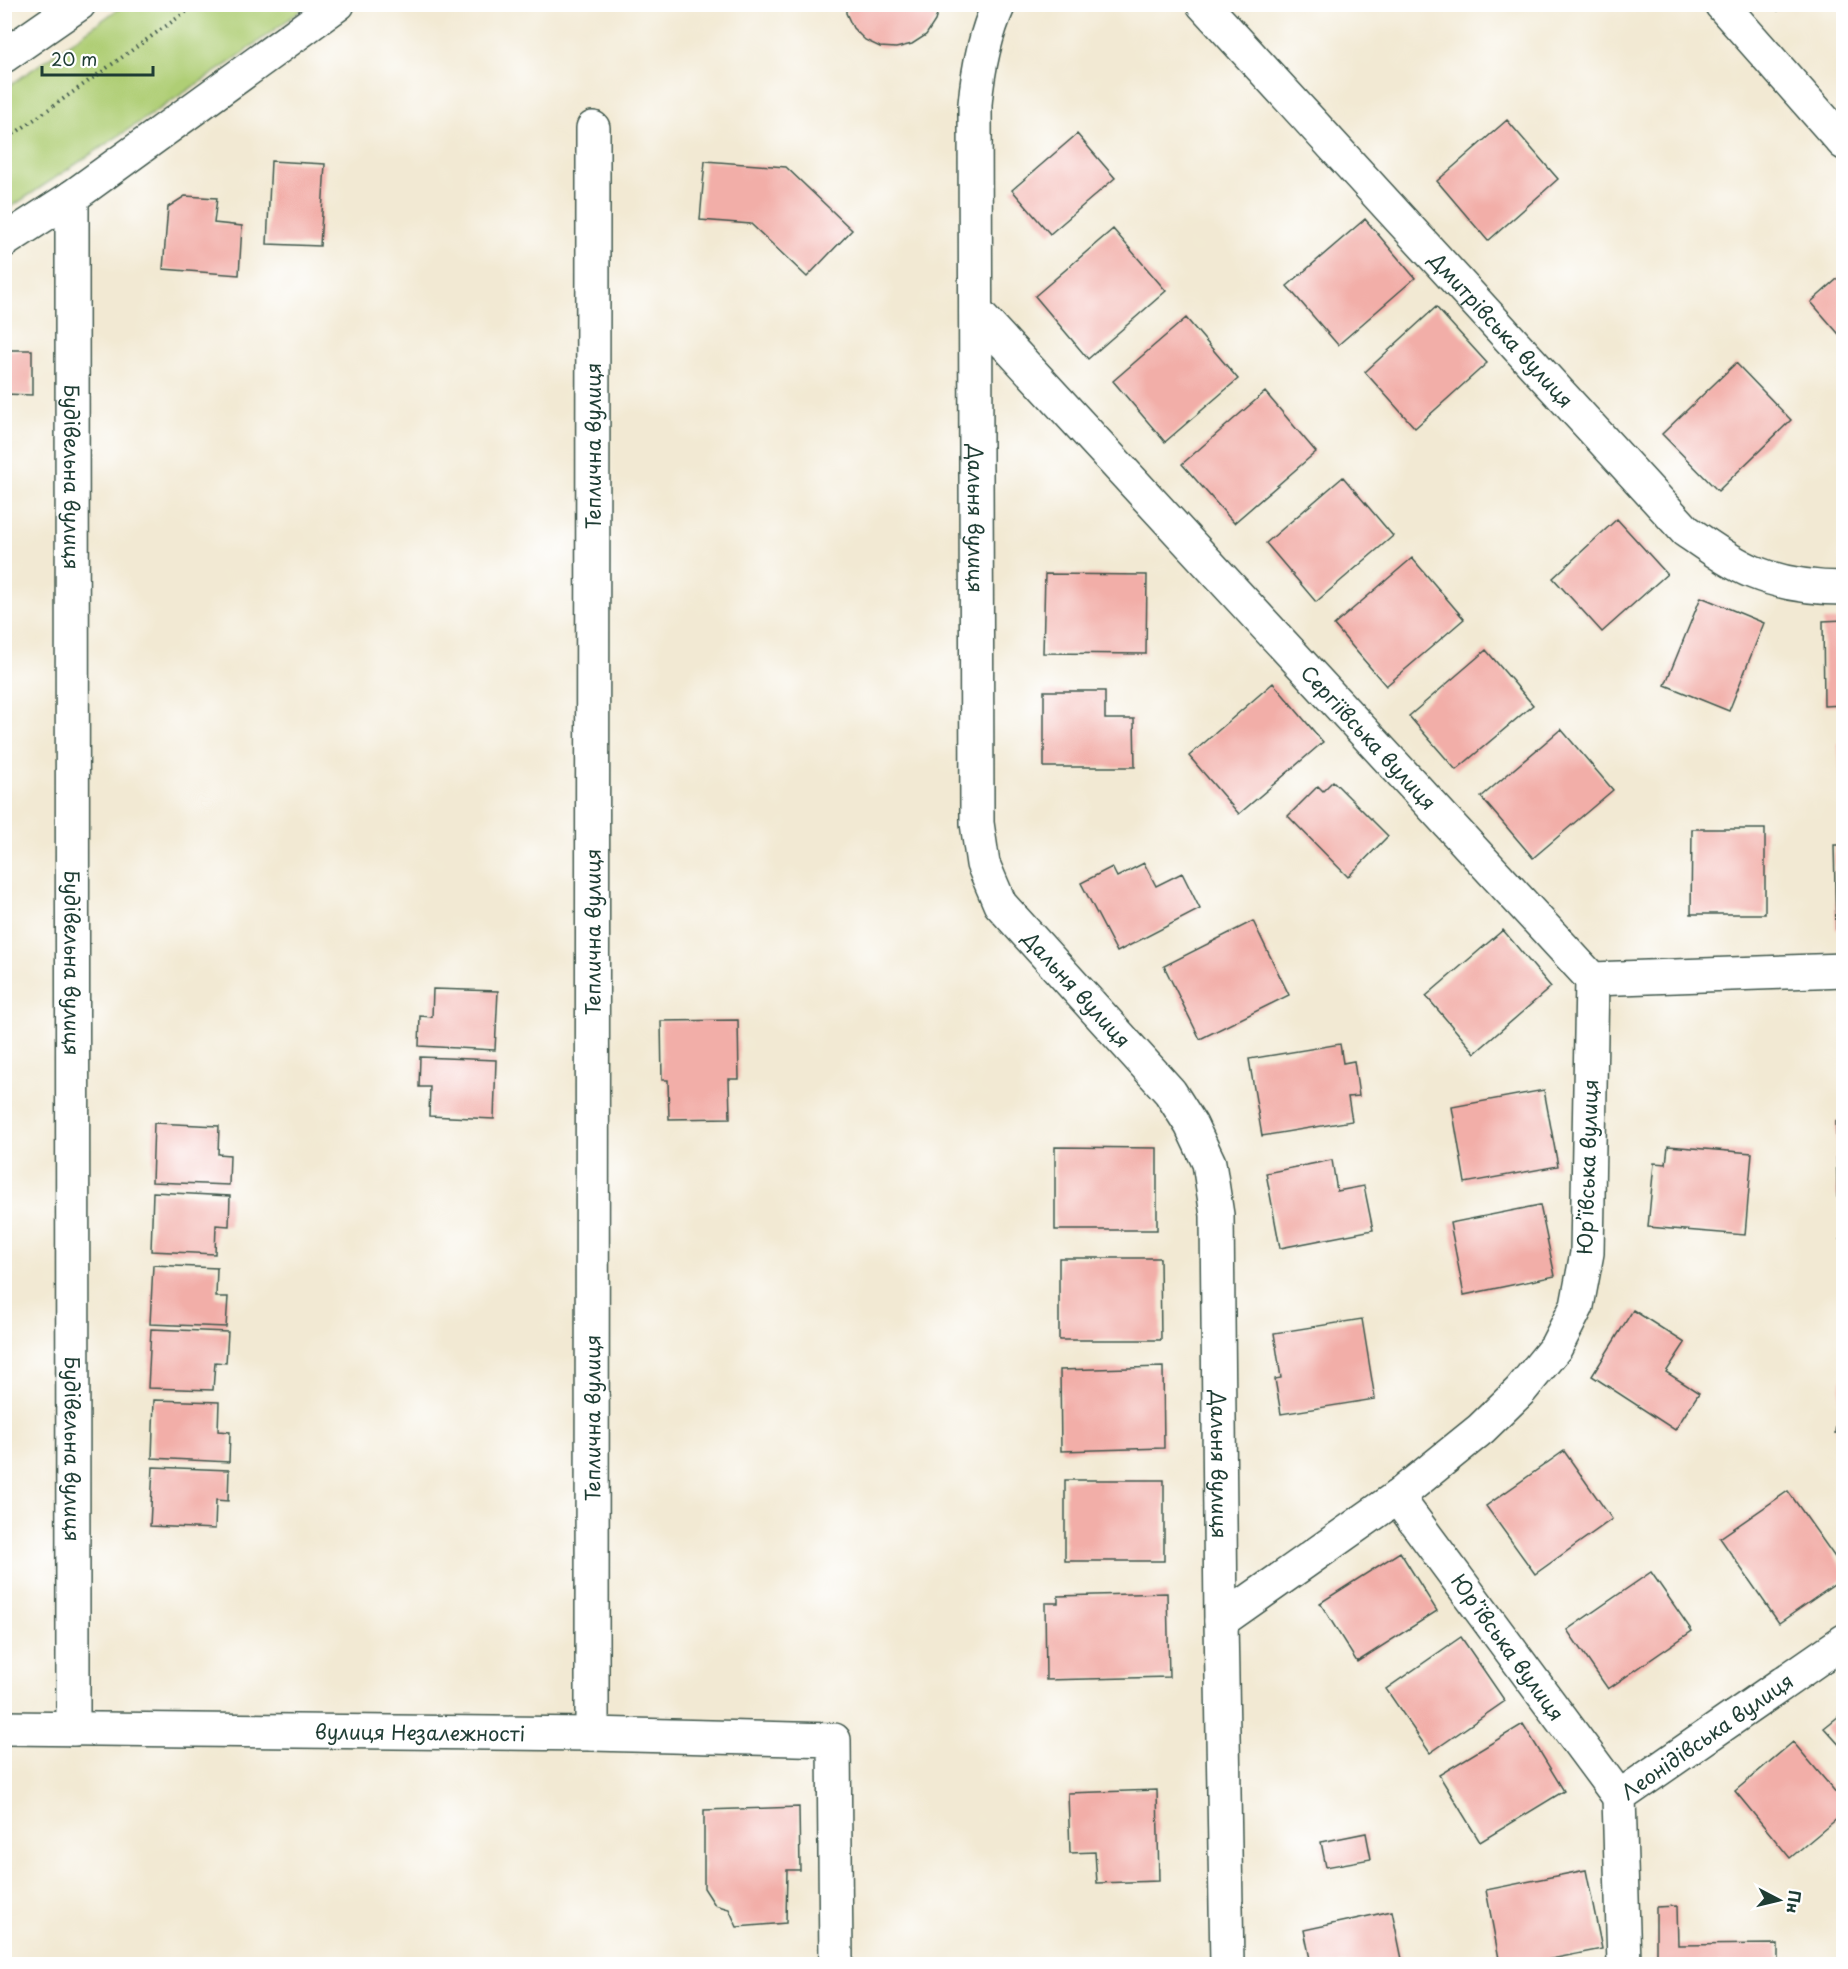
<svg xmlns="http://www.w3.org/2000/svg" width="1848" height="1969" font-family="'Playpen Sans',sans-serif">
<rect width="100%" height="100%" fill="#fff"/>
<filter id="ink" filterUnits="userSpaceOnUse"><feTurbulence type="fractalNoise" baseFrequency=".0167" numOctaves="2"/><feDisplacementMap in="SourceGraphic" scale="12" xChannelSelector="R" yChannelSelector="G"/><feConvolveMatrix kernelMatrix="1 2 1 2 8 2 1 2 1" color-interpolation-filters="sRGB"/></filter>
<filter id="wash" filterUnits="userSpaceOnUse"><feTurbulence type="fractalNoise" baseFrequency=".008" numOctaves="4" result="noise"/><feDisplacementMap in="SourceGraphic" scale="24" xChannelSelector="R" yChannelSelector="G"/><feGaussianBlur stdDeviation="1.35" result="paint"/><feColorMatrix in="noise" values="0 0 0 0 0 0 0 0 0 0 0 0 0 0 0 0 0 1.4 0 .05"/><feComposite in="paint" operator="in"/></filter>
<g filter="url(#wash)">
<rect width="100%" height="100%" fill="#f2e9d3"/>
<path fill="#afce75" stroke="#678654" stroke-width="1.5" d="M124 5H308L232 61 5 211V89Z"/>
<g id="blocks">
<path fill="#f2aea8" d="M846 4H940L935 21 926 35 912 44 896 48 880 47 865 40 853 28 846 13Z
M1772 4H1785L1778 11Z
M1507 120 1558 179 1488 241 1437 181Z
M1077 134 1115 178 1050 234 1012 190Z
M271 161 325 164 320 246 267 244Z
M705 161 786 167 852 230 807 277 751 224 700 220Z
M185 196 217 198 214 223 242 226 239 275 163 269 168 207Z
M1365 219 1415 278 1338 345 1287 286Z
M1113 229 1166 291 1088 359 1035 296Z
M1844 273V340L1811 302Z
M1436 307 1487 363 1415 428 1365 372Z
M1186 318 1238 379 1165 442 1113 381Z
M4 350H32V395L4 394Z
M1736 363 1791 420 1718 491 1662 434Z
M1265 392 1316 452 1234 523 1182 464Z
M1343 477 1393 536 1316 602 1266 543Z
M1842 512H1844V541H1840Z
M1617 519 1667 574 1602 632 1553 578Z
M1412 558 1464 619 1386 686 1334 625Z
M1045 574 1147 575 1146 654 1043 653Z
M1701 597 1764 623 1729 711 1665 685Z
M1844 620V705L1824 706 1823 621Z
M1486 650 1533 705 1456 770 1409 716Z
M1273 683 1323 742 1239 814 1189 756Z
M1044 691H1105V719H1134L1135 767H1044Z
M1561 729 1613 790 1533 858 1481 797Z
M1838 743H1844V798H1842Z
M1333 781 1388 836 1348 877 1288 816 1318 786 1323 791Z
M1692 829H1765V914H1691Z
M1834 845H1844V929H1836Z
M4 847H8L6 875H4Z
M1144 863 1156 886 1182 873 1200 909 1117 952 1081 883 1112 867 1117 877Z
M1253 921 1289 995 1200 1039 1164 966Z
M1503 930 1551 987 1475 1053 1426 996Z
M433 989 498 991 495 1050 419 1046 420 1016 432 1017Z
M738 1020 739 1079H729L730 1118 669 1119 668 1080H662L661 1021Z
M1340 1044 1343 1063 1354 1061 1359 1096 1348 1097 1352 1121 1262 1136 1249 1059Z
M420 1057 496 1060 494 1119 429 1116 430 1087H419Z
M1544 1090 1558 1166 1465 1183 1452 1107Z
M1836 1121H1844V1197H1837Z
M154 1123 219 1126 218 1154 230 1155 229 1185 152 1182Z
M1668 1146 1752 1153 1745 1235 1648 1227 1654 1163 1666 1164Z
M1055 1147 1157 1148V1230H1055Z
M1332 1160 1337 1191 1364 1186 1373 1230 1280 1248 1266 1173Z
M153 1192 230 1196 229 1226 216 1225 215 1254 151 1251Z
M1540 1205 1555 1276 1464 1295 1450 1223Z
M1840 1233H1844V1314H1841Z
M1059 1258H1160L1161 1340H1059Z
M153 1265 217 1268 216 1297H228L226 1327 150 1324Z
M1633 1310 1685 1343 1666 1372 1699 1393 1675 1430 1592 1376Z
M1362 1319 1375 1399 1281 1414 1275 1379 1281 1378 1274 1333Z
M151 1329 228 1332 226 1363 215 1362 213 1390 148 1388Z
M1163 1367 1164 1448 1061 1451 1060 1370Z
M1842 1379H1844V1434L1835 1433Z
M154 1400 219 1402 218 1431 230 1432 229 1462 152 1458Z
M1564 1451 1612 1519 1535 1574 1486 1506Z
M153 1467 229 1470 228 1501 216 1500 215 1529 150 1526Z
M1065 1480H1164V1561H1065Z
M1788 1491 1844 1570V1578L1779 1623 1720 1538Z
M1400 1552 1437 1611 1357 1662 1320 1603Z
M1651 1572 1692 1631 1608 1689 1567 1630Z
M1167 1593 1169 1677 1046 1680 1045 1603H1058V1596Z
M1461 1637 1505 1701 1430 1753 1386 1689Z
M1844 1712V1750L1824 1728Z
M1523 1724 1564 1791 1480 1842 1439 1775Z
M1793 1742 1844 1802V1813L1790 1858 1735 1791Z
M1157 1790 1159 1881 1097 1883 1095 1852 1070 1853 1068 1793Z
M799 1807 800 1870H787L786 1923 737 1927 729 1909 715 1905 704 1888V1810Z
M1366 1833 1371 1859 1326 1867 1321 1842Z
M1586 1870 1602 1949 1526 1964H1500L1486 1890Z
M1677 1906 1678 1945 1778 1944V1964H1656V1907Z
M1392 1911 1403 1964H1311L1304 1930Z"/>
</g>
</g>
<g filter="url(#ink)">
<use href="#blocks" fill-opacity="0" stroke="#3f574c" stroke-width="1.5"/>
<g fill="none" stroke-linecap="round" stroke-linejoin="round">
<g stroke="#3f574c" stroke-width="36">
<g id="street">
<path id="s1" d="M999 4C984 37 978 69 975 104L977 823 983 864 1000 904 1170 1092 1191 1125 1209 1163 1217 1215 1221 1621 1227 1964"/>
<path id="s2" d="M1203 4 1686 531C1707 545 1729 562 1753 572 1780 583 1814 588 1844 588"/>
<path d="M1721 4 1844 143"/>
<path d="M4 56 79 4"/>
<path id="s3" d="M72 197 73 1729"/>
<path d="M4 241 72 197 338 4"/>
<path id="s4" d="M976 312 1592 979 1844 970"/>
<path d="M1397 1497 1619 1797"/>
<path d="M1221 1621 1397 1497 1481 1429 1520 1391 1556 1347 1577 1306 1587 1253 1592 979"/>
<path id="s5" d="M4 1728 592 1734 834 1740 836 1964"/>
<path id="s6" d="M592 1734 593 128"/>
<path id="s7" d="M1624 1964 1619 1797 1844 1641"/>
</g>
</g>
<path stroke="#3f574c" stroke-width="4" stroke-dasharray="1.5 4.5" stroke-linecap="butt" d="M4 141 197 4"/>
<use href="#street" stroke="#fff" stroke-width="33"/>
</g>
</g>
<g text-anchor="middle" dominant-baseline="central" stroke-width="4.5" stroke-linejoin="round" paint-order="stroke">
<g font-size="20" fill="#1f3d34" stroke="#fff">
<text stroke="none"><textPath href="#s2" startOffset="442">Дмитрівська вулиця</textPath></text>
<text stroke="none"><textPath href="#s6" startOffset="1288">Теплична вулиця</textPath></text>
<text stroke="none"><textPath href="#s3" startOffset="280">Будівельна вулиця</textPath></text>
<text stroke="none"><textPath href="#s1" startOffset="518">Дальня вулиця</textPath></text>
<text stroke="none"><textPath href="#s4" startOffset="579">Сергіївська вулиця</textPath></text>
<text stroke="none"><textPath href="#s6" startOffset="802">Теплична вулиця</textPath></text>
<text stroke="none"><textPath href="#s3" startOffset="766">Будівельна вулиця</textPath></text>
<text stroke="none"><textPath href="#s1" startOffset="1022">Дальня вулиця</textPath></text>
<text transform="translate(1587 1167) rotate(-88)">Юрʼївська вулиця</text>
<text stroke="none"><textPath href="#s6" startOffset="316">Теплична вулиця</textPath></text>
<text stroke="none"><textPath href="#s3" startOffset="1252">Будівельна вулиця</textPath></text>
<text stroke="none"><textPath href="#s1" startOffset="1544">Дальня вулиця</textPath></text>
<text transform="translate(1508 1647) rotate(54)">Юрʼївська вулиця</text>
<text stroke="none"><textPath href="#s5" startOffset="416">вулиця Незалежності</textPath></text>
<text stroke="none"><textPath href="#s7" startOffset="274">Леонідівська вулиця</textPath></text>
</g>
</g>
<rect width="1848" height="1969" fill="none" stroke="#fff" stroke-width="24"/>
<g transform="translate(1779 1900) rotate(97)" stroke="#ffffff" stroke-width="4.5" paint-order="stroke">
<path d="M0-4.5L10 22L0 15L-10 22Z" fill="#1f3d34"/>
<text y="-9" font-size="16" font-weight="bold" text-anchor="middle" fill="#1f3d34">Пн</text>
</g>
<path d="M42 66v9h111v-9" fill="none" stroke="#1f3d34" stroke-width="3"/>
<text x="51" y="66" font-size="18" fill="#1f3d34" stroke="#ffffff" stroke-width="4.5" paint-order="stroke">20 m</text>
</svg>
